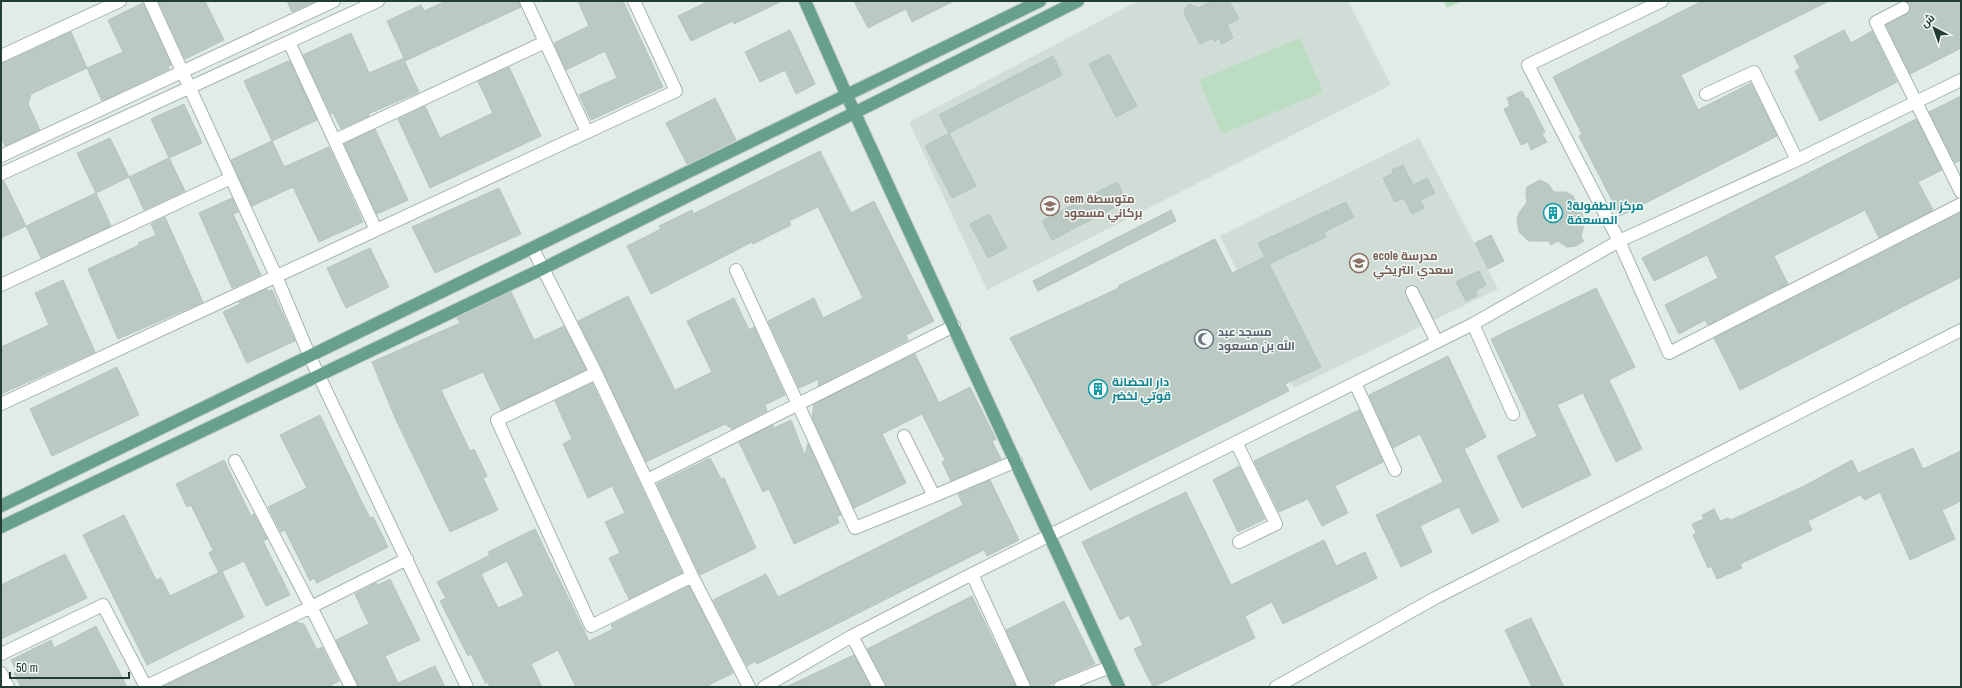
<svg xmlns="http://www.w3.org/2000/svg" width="1962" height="688" font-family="'Archivo Narrow',Cairo,sans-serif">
<rect width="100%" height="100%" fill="#e2ece7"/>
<path fill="#d0dcd6" d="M1138 1H1348L1391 85 987 290 909 122Z
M1419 138 1498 289 1294 388 1220 236Z"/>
<path fill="#bbddc2" d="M1444 1H1462L1447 8Z
M1300 38 1323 92 1222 134 1199 80Z"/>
<path fill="#bacac2" stroke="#b4c5bd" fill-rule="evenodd" d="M158 1H205L224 40 185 59Z
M287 1H316L292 12Z
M446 1H519L521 7 405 61 404 60 419 92 368 114 369 116 341 129 333 113 331 114 303 55 351 33 369 73 404 58 387 21 421 5 424 11Z
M578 1H623L663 87 591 120 579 95 617 78 605 51 566 70 554 43 589 26Z
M709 1H782L734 24 733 21 691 41 678 16Z
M854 1H954L912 22 906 9 868 28Z
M1212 1H1229L1239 19 1227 25 1233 38 1222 44 1219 39 1214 41 1213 38 1200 44 1185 15 1184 10 1189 4 1199 8Z
M1702 1H1829L1681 75 1698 110 1751 83 1777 136 1620 216 1579 136 1582 134 1553 77Z
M1906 1H1961V48L1910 74 1886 25 1909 12 1910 5Z
M143 3 171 65 168 67 169 69 102 101 87 68 123 52 108 20Z
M790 30 815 84 796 94 785 70 760 82 745 52Z
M1844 30 1851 43 1872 31 1897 82 1820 121 1795 71 1800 68 1794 56Z
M71 32 87 68 31 94 28 104 40 130 5 146 1 137V64Z
M1109 54 1137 106 1116 117 1089 64Z
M1053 56 1062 75 949 133 939 115Z
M288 61H290L317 120 272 141 244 81Z
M509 67 541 136 430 188 398 119 425 106 440 138 493 113 478 81Z
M1522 91 1526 99 1528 98 1545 132 1542 134 1547 142 1531 150 1528 142 1521 145 1504 109 1510 106 1507 98Z
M1961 96V160L1955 163 1929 112Z
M715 98 736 140 687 164 666 123Z
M184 104 202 143 169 158 151 119Z
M1916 119 1942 170 1918 182 1933 210 1879 238 1865 210 1774 256 1788 284 1708 325 1705 320 1679 334 1665 305 1718 278 1707 255 1654 281 1642 258Z
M375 129 408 200 377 214 344 144Z
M949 133 976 186 952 198 925 146Z
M110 138 129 177 96 193 77 153Z
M272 141 284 167 329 147 363 222 319 242 293 187 252 206 231 160Z
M820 151 851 213 874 201 934 321 906 335 908 340 818 386 819 379 799 388 768 321 814 298 823 318 863 298 818 207 789 221 791 225 753 244 752 242 651 294 627 246 661 229 659 226 692 210 693 214Z
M169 158 185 191 144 210 129 177Z
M1403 165 1413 185 1427 178 1435 193 1420 200 1424 208 1412 214 1404 198 1395 202 1383 178 1393 173 1392 170Z
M1540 180 1548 184 1554 192H1566L1573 196 1585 220 1581 237 1584 241 1576 246 1567 247 1558 241 1551 245 1549 241H1529L1519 232 1517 219 1519 213 1527 202 1526 193 1527 187Z
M1 181H4L26 226 1 238Z
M1117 182 1127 201 1052 240 1042 221Z
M499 188 521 234 435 273 412 227Z
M96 193 111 226 41 258 26 226Z
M232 198 238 212 233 214 261 275 232 288 199 213Z
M1346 202 1354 217 1324 232 1326 237 1269 264 1321 367 1285 384 1289 391 1090 490 1010 338 1119 288 1118 286 1215 239 1232 273 1265 257 1258 243Z
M1171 210 1176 221 1038 291 1033 281Z
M1961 212V277L1740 390 1714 338Z
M989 214 1007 248 988 258 970 224Z
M165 217 203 302 118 339 88 269 139 245 138 243 156 235 151 224Z
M1491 235 1504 261 1488 269 1475 243Z
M370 248 389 287 346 308 327 268Z
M1479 271 1486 285 1475 291 1477 296 1466 301 1456 282Z
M63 280 95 352 1 394V347L49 325 35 293Z
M1596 288 1635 367 1609 380 1642 449 1616 462 1583 393 1557 405 1591 475 1522 508 1497 456 1537 436 1491 339Z
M267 289 268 291 272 290 295 341 247 363 223 312 240 304 239 302Z
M511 292 534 340 564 326 586 370 501 410 483 372 441 390 470 451 474 449 487 476 483 478 498 510 450 532 396 420 372 362 460 323 457 318Z
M628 296 675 390 712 372 687 321 734 298 749 330 754 327 785 395 765 405 767 411 732 429 725 424 646 462 578 321Z
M915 354 939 403 970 387 996 439 992 441 1001 459 951 481 942 462 945 460 922 414 882 434 906 483 854 508 812 417 814 404Z
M1448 356 1486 437 1464 449 1499 521 1472 534 1459 507 1420 526 1432 552 1401 567 1376 515 1443 482 1420 434 1393 448 1369 395Z
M117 367 139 415 52 456 30 409Z
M592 383 682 573 629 599 609 558 620 553 605 522 625 513 612 486 588 498 563 444 572 439 555 401Z
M1359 410 1383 462 1335 486 1348 513 1322 526 1308 499 1279 512 1254 461Z
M320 415 358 494 370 518 373 517 388 547 317 583 314 578 310 581 285 530 281 532 268 507 307 488 280 435Z
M791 420 805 456 808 443 841 515 837 517 839 523 794 544 769 489 763 492 739 442 773 425 774 428Z
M1913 448 1923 469 1961 451V501L1942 510 1955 539 1910 560 1880 492 1865 500 1860 495 1808 521 1812 530 1740 564 1742 568 1717 579 1711 566 1708 568 1693 535 1696 533 1692 524 1704 519 1702 515 1714 509 1720 521 1728 518 1731 520 1806 485 1852 460 1858 473Z
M710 458 721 479 724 478 756 548 700 575 657 484Z
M224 460 251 516 254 514 267 539 263 541 290 595 266 606 244 561 219 573 209 553 213 550 191 505 187 507 176 484Z
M1239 466 1265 519 1238 532 1213 480Z
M990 480 1019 540 987 556 984 550 757 664 756 661 747 666 713 600 766 574 778 597 963 505 958 494Z
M1186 492 1231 585 1324 540 1336 566 1365 552 1377 578 1283 624 1272 602 1245 616 1255 638 1153 687 1134 649 1143 645 1129 615 1120 620 1082 542Z
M124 515 156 580 161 578 170 596 222 571 244 617 147 665 83 535Z
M535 529 589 641 613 629 611 625 689 586 733 673 705 687H576L558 650 531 664 542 687H490L488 682 486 684 471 654 468 656 440 601 446 598 437 582 490 555 488 552ZM507 561 524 596 498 608 481 574Z
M65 554 87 598 1 639V585Z
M390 579 420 640 385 656 398 683 435 666 445 687H358L336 640 369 624 355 594 376 583 378 585Z
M972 596 1016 687H886L867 649Z
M1064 601 1095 664 1057 680 1048 687H1031L1006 630Z
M1531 618 1564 687H1532L1505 630Z
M296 622 304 624 317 650 322 647 339 681 327 687H162Z
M96 626 127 687H21L14 673 17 672 11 660 51 640 54 648Z
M854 655 871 687H786Z"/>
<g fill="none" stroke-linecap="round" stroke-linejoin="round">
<g stroke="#a5b4ae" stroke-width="14">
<path id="minor" d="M150 1 276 276 310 357 467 687
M526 1 587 132
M1662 1 1528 65 1619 241 1797 160 1961 80
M1903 8 1876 22 1961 192
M289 42 376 230
M1 56 120 1
M1706 94 1754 72 1797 160
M335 140 545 42
M1 156 334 1
M1 174 378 1
M533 249 596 373 692 576 749 687
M736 270 855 528 934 496 1016 461
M1 285 231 178
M1412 292 1437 342
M1473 324 1513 414
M596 373 497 420 591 626 692 576
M1355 383 1395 470
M1 404 676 91 634 1
M904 436 934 496
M1236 442 1276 524 1239 542
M647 480 954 326
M972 574 1024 687
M852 636 879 687
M1 654 103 605 146 687
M1 673 8 687
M145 687 311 607 235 461
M351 687 311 607 407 559
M764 687 852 636 972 574 1473 324 1619 241 1669 353 1961 204
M1060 687 1110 667
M1276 687 1437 597 1961 330"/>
</g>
<g stroke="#c1c9c6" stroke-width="14">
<path id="major" d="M805 1 847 96 1119 687
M1 506 1040 1
M1 527 542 269 1078 1"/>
</g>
<use href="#minor" stroke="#fff" stroke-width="12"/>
<use href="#major" stroke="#67a18e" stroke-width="12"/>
</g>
<defs>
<g id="school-ring" transform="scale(1)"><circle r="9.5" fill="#f2f8f5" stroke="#8d6e63" stroke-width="1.5"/><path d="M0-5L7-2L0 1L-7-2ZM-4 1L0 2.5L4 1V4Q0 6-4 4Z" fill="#8d6e63"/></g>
<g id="building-ring" transform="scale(1)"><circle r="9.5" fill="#f2f8f5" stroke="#0f9aa8" stroke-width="1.5"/><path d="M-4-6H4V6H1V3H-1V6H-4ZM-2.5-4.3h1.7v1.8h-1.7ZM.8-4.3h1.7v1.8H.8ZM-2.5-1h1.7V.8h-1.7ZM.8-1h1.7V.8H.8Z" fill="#0f9aa8"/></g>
<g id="mosque-ring" transform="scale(1)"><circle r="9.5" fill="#f2f8f5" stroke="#6b7280" stroke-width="1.5"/><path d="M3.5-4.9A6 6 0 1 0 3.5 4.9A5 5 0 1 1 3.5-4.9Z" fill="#6b7280"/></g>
</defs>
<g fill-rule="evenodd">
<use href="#school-ring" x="1050" y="206"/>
<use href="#building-ring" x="1553" y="213"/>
<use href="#school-ring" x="1359" y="263"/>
<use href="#mosque-ring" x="1204" y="339"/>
<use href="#building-ring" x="1098" y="389"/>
</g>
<g text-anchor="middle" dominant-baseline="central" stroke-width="3" stroke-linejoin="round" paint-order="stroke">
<g font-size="12" font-weight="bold" fill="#785e54" stroke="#f2f8f5" text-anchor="start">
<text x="1064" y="199">cem متوسطة<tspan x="1064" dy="14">بركاني مسعود</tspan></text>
<text x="1373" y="256">ecole مدرسة<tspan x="1373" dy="14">سعدي التريكي</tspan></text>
</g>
<g font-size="12" font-weight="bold" fill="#0d838f" stroke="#f2f8f5" text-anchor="start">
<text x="1567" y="206">3مركز الطفولة<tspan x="1567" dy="14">المسعفة</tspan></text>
<text x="1112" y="382">دار الحضانة<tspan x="1112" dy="14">قوتي لخضر</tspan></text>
</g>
<g font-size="12" font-weight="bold" fill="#5b616d" stroke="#f2f8f5" text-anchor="start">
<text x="1218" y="332">مسجد عبد<tspan x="1218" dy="14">الله بن مسعود</tspan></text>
</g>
</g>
<rect width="1962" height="688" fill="none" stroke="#223d34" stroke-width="4"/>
<g transform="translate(1934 28) rotate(319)" stroke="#f2f8f5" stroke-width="3" paint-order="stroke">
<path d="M0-3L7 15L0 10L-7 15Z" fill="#223d34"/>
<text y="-6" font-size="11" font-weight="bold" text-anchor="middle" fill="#223d34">ش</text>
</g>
<path d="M10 672v6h119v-6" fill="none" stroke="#223d34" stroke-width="2"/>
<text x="16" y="672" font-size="12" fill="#223d34" stroke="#f2f8f5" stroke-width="3" paint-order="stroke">50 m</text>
</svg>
